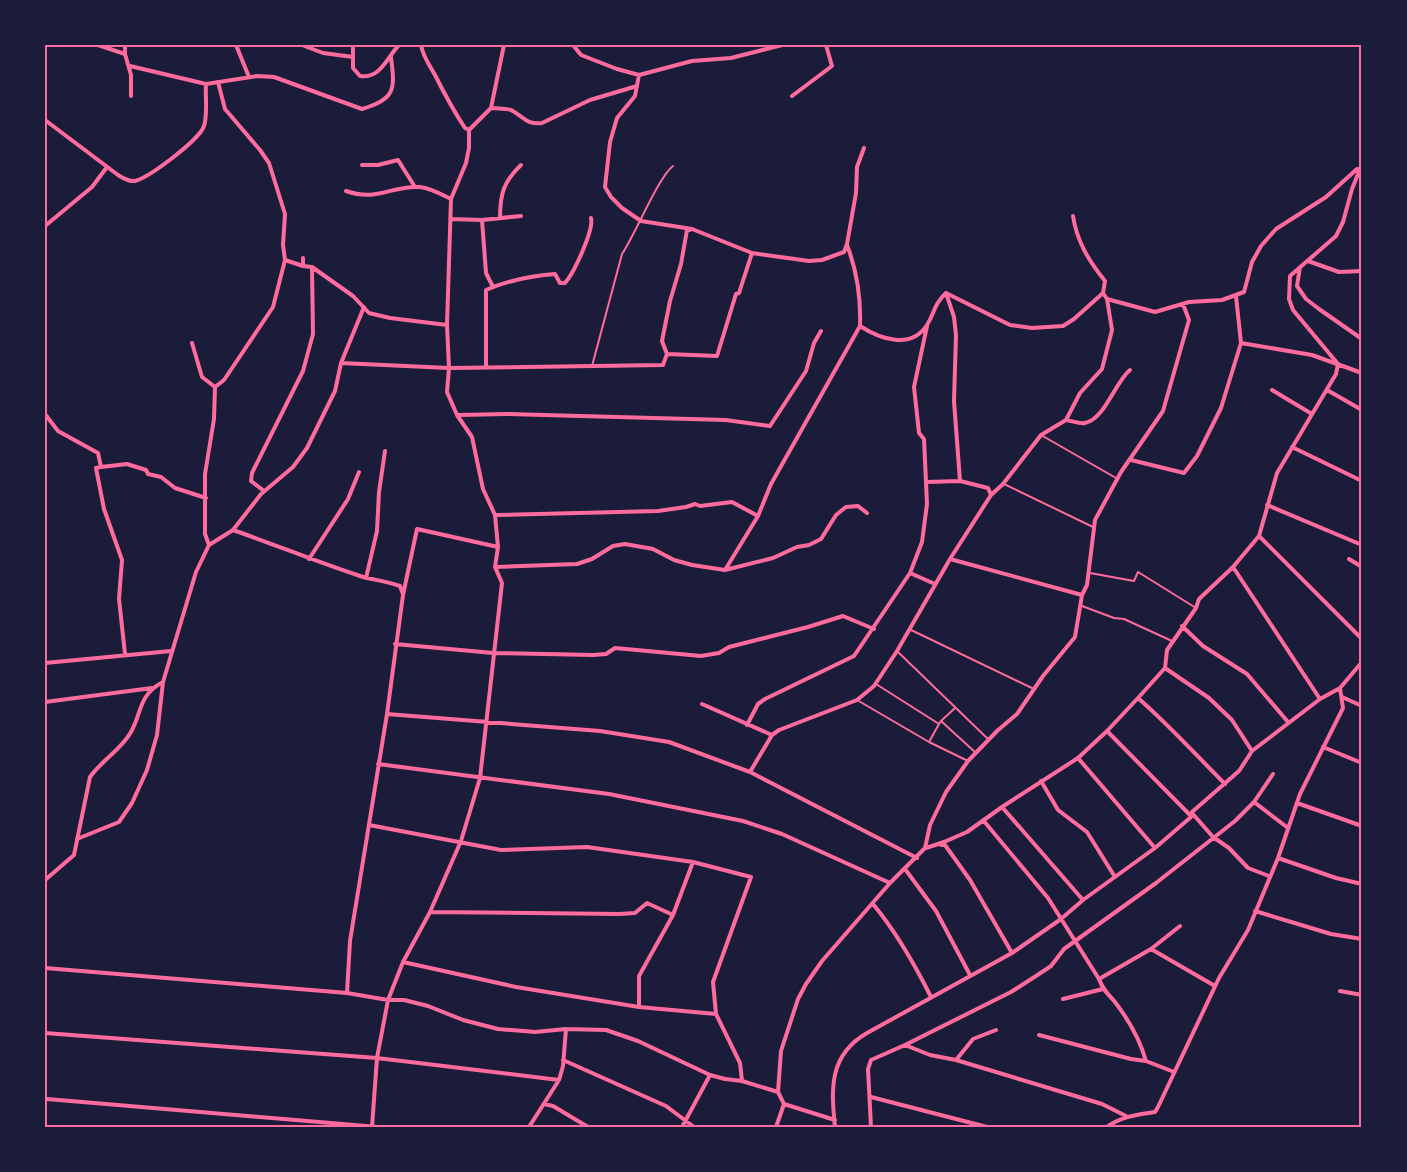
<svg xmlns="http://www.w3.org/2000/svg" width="1407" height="1172" font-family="'DejaVu Sans',sans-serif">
<rect width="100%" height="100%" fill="#1b1b3a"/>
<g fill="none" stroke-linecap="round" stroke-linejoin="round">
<path stroke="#ff6b9d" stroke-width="2" d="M592 366 622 254C635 235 659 176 673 166
M1041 435 1116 478
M1004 484 1093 527
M1090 573 1134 581 1138 572 1196 608
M1082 606 1114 618 1124 619 1172 641
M909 629 1034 689
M898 652 989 740
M876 684 939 724 941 721 976 753
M857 700 929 742 968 761
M941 721 955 708
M929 742 939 724"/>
<path stroke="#ff6b9d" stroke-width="4" d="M98 45 125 54
M125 45V54L131 75V96
M236 45 249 77
M302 45 323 53 353 57
M353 45V68L360 76C381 79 387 57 399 45
M573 45 581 55 617 69 639 75 692 61 731 58 782 45
M130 66 206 84 257 76 274 77 362 109C396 99 395 89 391 57
M639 75 635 96 617 118 610 142 605 187 611 197 622 208 641 221 692 229 752 253 809 261 822 260 844 252 847 244 856 193 857 167 864 148
M792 96 832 66 826 45
M491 108C497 109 505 108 511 110 523 116 526 125 542 123L590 100 637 86
M45 120 118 175C123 178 129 182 135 181 150 177 199 140 204 126 208 114 205 96 206 84
M469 130 491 108 504 45
M362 165H378L398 160 415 187
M346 191C378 202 392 185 420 187 430 188 441 194 451 199
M500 218C500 195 503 182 521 165
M451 219 482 220 521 216
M482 220 486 273 493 287
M45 226 92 187 107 167
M303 258V266
M285 260 303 266 312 267 353 296 369 313 390 318 447 325
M1308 261 1339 272 1362 271
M1300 267 1297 286 1306 299 1319 309 1362 339
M946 293 954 317 956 335 954 401 960 481
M946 293 1010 325 1032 328 1063 326 1074 319 1103 293
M1107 299 1155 312 1189 302 1222 300 1244 292 1252 262 1261 246 1276 229 1326 197 1357 169
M860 326C880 339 911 350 927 325 935 312 934 304 946 293
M192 343 202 377 215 387
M1241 343 1312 355 1362 373
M667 354 717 356 736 294 739 293 752 253
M341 363 449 368 663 365 667 354 662 341 670 301 681 264 687 230H690
M486 366V290C508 280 531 276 555 274L560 283H565C574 273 594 230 591 218
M1272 390 1312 414
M1327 390 1362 410
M45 414 58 431 98 453 101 467 96 468 104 509 122 560 119 599 125 654
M458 415 507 414 726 420 770 426 806 371 814 343 821 331
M1066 420C1072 421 1080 424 1085 423 1105 419 1115 382 1130 370
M1292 447 1362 481
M1131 460 1184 473 1197 456 1221 408 1241 343 1236 296
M101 467 127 464 146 470 148 474 161 477 175 488 206 498
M926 482 960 481 988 488 991 495
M264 491 251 481 252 473 303 371 313 334 312 267
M1267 505 1362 545
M495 515 658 511 686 507 695 504 700 506 732 502 758 516
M233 530C276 545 317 562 360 576 373 580 386 581 400 586L403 594
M1259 536 1362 639
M209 545 205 534V474L214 419 215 387 224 380 273 307 285 260 283 245 285 214 269 163 260 150 225 109 218 82
M309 559 348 499 359 472
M950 559 1082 595
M1349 559 1362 567
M495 567 577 564 592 559 613 546 625 544 653 549 674 560 692 565 725 570 773 558 797 547 809 545 821 539 836 515 846 507 858 506 867 513
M1233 567 1320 699
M725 570 758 516 771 484 860 326C861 298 857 271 847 245
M910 573 935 584
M366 578 377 531 379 492 385 451
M1182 626 1203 646 1247 674 1288 722
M395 644 493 653 593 655 606 654 615 648 701 656 719 653 729 647 808 627 843 616 874 629
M45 663 171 651
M1165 668 1209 698 1232 720 1252 751
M1342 697 1362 706
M1138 698C1169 725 1196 755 1225 784
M45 702 152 688
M702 704 772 735
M387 714 600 731 669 742 750 772 917 858
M747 725 758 704 765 699 854 656 910 573 922 542 927 504 924 439 919 433 914 387 927 326
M1107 731 1191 816
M1323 747 1362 763
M1078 758 1155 848
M378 764 609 794 743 821 782 834 890 883
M750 772 772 735 779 730 857 700 874 686 897 651 950 559 991 495 1003 484 1041 435 1066 420 1080 393 1102 369 1112 330 1107 299 1103 293 1105 281C1089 261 1077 242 1073 216
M1041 781 1058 810 1087 832 1115 877
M1254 802 1288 828
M1297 803 1362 826
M1002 807 1083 900
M1192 813 1213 837 1229 848 1248 868 1269 876
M983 820 1048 898 1099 979C1103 990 1108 994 1115 1002 1128 1019 1140 1040 1146 1061
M369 825 501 850 587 847 693 862 751 877 713 982 716 1014 740 1063 742 1081
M77 839 119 822 132 803 147 770 157 735 163 682
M941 845H945L970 880 1012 953
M926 848 944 842 967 832 1002 807 1078 758 1107 731 1138 698 1165 668 1167 650 1196 608 1199 599 1233 567 1259 536 1277 473 1336 374 1338 364 1293 310 1289 299 1290 276 1336 236 1343 222 1352 189 1358 174V169
M1278 858 1336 878 1362 884
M905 869 936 911 970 975
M45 880 74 855 90 777C102 760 121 750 131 732 142 713 138 695 163 682L196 572 209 545 233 530 261 494 293 467 307 448 335 391 341 363 364 307
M873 904C897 933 914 963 931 997
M1255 911 1331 934 1362 939
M430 912 619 914 635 913 647 903 673 915
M1151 949 1215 986
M403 962 516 987 639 1007 716 1014
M45 968 347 993 388 1000H404L428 1006 463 1020 498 1029 535 1032 566 1029 606 1030 638 1041 710 1075 725 1079 742 1081 778 1092
M1099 979 1151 949 1180 926
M1340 991 1362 995
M347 993 350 941 387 714 403 595 417 529 498 547
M1063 999 1103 989
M639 1007V976L673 915 693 862
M45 1033 377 1058 559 1080
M1039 1035 1131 1059 1146 1061 1174 1072
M905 1045 930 1055 956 1060 1102 1104 1126 1116
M563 1060 666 1106 694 1127
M956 1060 973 1039 996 1030
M871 1097 987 1127
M47 1099 378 1127
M544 1104 553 1106 588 1127
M784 1104 835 1120
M372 1127 377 1058 388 1000 403 962 430 912 461 841 480 778 502 583 495 567 498 547 495 515 483 489 472 437 457 415 447 392 449 368 447 325 451 199 466 163 469 148V130L465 128C453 110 444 93 435 75 429 64 423 57 421 45
M529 1127 559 1080 563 1066 566 1029
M682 1127 710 1075
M776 1127 784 1104 778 1092 781 1051 798 999 806 984 822 961 890 883 925 848 930 825 946 792 968 761 997 731 1017 714 1043 676 1075 637 1082 595 1087 585 1095 520 1121 472 1163 411 1189 320 1183 304
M835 1127C831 1088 829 1055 867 1033L1012 953 1061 919 1083 900 1155 848 1191 817 1192 812 1239 771 1252 751 1320 699 1340 688 1362 662
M871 1127 868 1069 871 1060 905 1045 1011 992 1039 974 1051 966 1064 949 1156 883 1235 821 1254 802 1273 774
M1107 1127C1121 1116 1138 1115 1155 1112L1158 1107 1219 978 1248 930 1278 858 1300 794 1343 708 1340 688"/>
</g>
<rect width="1407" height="1172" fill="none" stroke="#1b1b3a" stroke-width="93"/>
<rect x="46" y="46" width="1314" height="1080" fill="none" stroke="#ff6b9d" stroke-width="2"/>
</svg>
